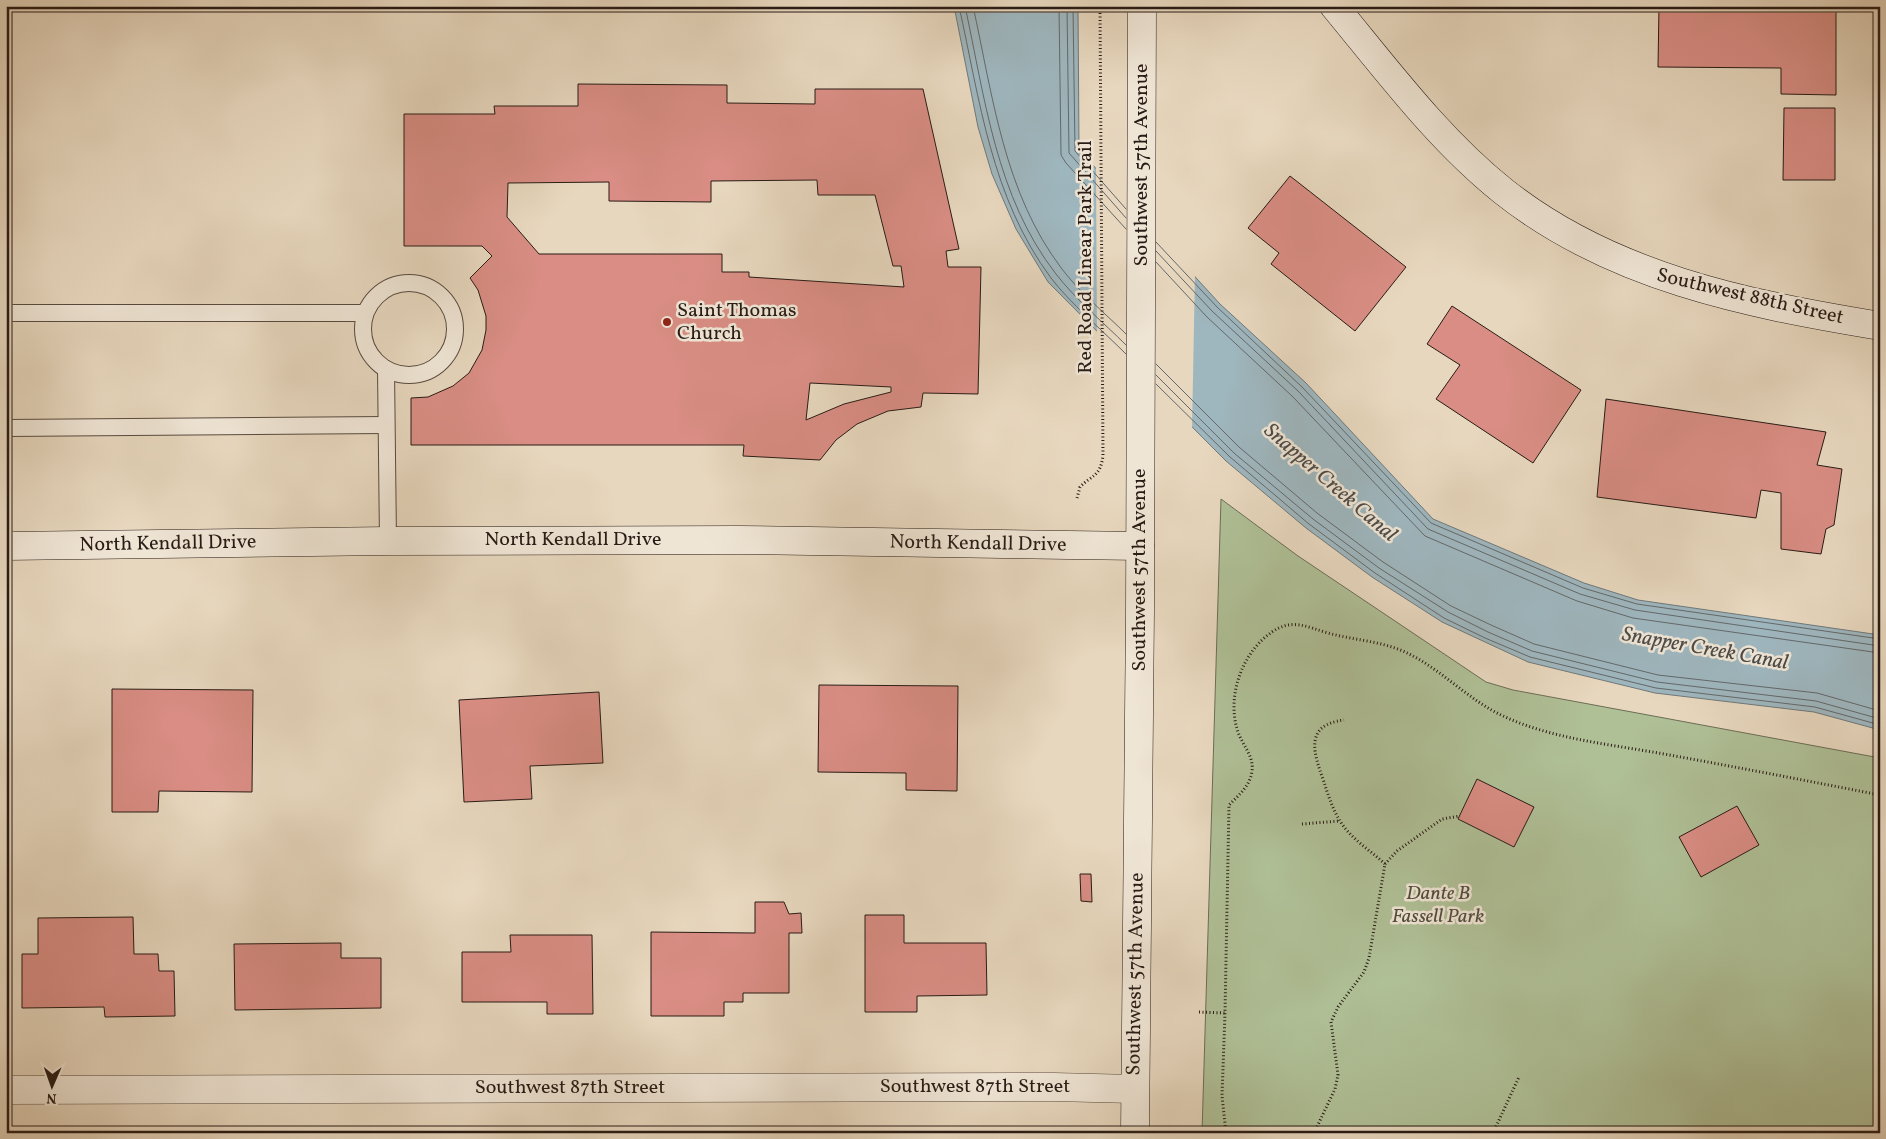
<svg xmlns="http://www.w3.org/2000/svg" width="1886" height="1139" viewBox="0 0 1886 1139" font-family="Vollkorn,serif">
  <rect width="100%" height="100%" fill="#e7d7be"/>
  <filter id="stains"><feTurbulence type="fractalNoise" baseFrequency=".004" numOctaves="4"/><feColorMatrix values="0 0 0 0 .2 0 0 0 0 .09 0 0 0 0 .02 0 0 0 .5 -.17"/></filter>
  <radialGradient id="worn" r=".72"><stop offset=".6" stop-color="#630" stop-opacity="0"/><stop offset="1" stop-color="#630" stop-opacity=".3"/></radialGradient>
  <polygon fill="#afbf96" stroke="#6c6d56" points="1221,499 1298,556 1486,682 1513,690 1880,758 1880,1133 1202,1133"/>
  <polygon fill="#9eb6be" stroke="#6f787a" points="954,6 1078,6 1079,150 1220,304 1306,383 1433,519 1584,583 1638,600 1880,635 1880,730 1814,712 1655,693 1528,662 1442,622 1372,577 1306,528 1226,461 1048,282 1016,229 992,174 978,127"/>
  <polygon fill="#e7d7be" points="1096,165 1195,272 1192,430 1097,335"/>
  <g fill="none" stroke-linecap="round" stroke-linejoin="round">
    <g stroke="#63686a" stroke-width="1">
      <path d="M 959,6 C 980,101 991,197 1051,278 C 1069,302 1103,331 1126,354"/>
      <path d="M 965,6 C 985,98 996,197 1056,274 C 1076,300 1103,322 1126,345"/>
      <path d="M 973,6 C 993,97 1004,193 1062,269 C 1080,293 1105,313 1126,334"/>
      <polyline points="1059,6 1061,155 1066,163 1126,229"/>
      <polyline points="1067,6 1069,153 1126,218"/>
      <polyline points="1073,6 1075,151 1126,209"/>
      <polyline points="1156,242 1217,307 1302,387 1431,523 1583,588 1637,604 1880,639"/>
      <polyline points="1156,251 1212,311 1298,391 1428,529 1580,594 1635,610 1880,646"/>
      <polyline points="1156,262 1207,317 1293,397 1425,536 1577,601 1633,618 1880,653"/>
      <polyline points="1156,364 1239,447 1317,513 1383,562 1451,606 1491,625 1534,644 1658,675 1817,693 1880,711"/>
      <polyline points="1156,375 1234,453 1313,519 1379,568 1448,612 1488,632 1532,651 1657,682 1816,701 1880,719"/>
      <polyline points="1156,384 1230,457 1309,524 1375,573 1444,618 1485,638 1530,657 1656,688 1815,707 1880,725"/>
    </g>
  </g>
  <g fill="#d98d84" stroke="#281b15" fill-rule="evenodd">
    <polygon points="1659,6 1836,6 1836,95 1781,94 1781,68 1658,67"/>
    <path d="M 578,84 L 727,85 L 727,103 L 815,104 L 815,89 L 923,89 L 959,249 L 946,251 L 948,267 L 981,267 L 978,394 L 923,393 L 921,407 L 888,411 L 857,424 L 836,440 L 820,460 L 743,456 L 744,445 L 411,445 L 411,398 L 428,397 L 453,386 L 469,373 L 482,350 L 486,330 L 486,316 L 478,290 L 470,278 L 492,256 L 482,246 L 404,246 L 404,114 L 495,114 L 494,106 L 578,106 ZM 817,180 L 818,195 L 875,195 L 893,266 L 901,266 L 904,287 L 749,277 L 749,272 L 722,272 L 722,254 L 539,254 L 507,217 L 508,183 L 609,182 L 609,201 L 711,202 L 711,181 ZM 810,383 L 891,387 L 891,392 L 844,404 L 806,420 Z"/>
    <polygon points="1784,108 1835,108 1835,180 1783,180"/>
    <polygon points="1290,176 1406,267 1355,331 1271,264 1279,253 1248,228"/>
    <polygon points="1452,306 1581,390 1533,463 1436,399 1460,365 1427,344"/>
    <polygon points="1606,399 1826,432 1817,465 1842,469 1834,525 1826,529 1821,554 1781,549 1781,493 1761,490 1756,518 1597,497"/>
    <polygon points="819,685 958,686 957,791 906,790 906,773 818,772"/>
    <polygon points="112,689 253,690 252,792 159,791 158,812 112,812"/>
    <polygon points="599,692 603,763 530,766 532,799 464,802 459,700"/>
    <polygon points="1477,779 1534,807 1514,847 1458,819"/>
    <polygon points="1737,806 1759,845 1701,877 1679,837"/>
    <polygon points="1080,874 1091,874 1092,902 1081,901"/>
    <polygon points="755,902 784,902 789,914 801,913 802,933 789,933 789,993 743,993 743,1002 724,1002 724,1016 651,1016 651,932 755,933"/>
    <polygon points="865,915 904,915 904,943 986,943 987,995 917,996 917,1012 865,1012"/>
    <polygon points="133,917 134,954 158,954 159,971 174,971 175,1016 105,1017 104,1007 22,1008 22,954 38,954 38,918"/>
    <polygon points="510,935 592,935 593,1014 547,1014 547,1002 462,1002 462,952 511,952"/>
    <polygon points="341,943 341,958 381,958 381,1008 235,1010 234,944"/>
  </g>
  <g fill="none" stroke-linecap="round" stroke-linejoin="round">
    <defs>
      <g id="lane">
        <circle cx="409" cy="329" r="46"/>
        <polyline points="6,313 365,313"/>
        <polyline points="386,369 388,541"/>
        <polyline points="6,428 386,425"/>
      </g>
      <polyline id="street" points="6,1090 1054,1087 1134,1089"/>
      <g id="secondary">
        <path d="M 1334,6 C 1387,70 1438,139 1503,191 C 1611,277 1747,304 1880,326"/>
        <polyline points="6,546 388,541 739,540 1140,546"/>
        <polyline points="1135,1133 1140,611 1142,6"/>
      </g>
    </defs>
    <use href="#lane" stroke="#584a3f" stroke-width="18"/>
    <use href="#street" stroke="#584a3f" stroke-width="29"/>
    <use href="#secondary" stroke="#281b15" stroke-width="29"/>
    <g stroke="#281b15" stroke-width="3" stroke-dasharray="1 2.5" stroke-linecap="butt">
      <path d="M 1077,498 L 1080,487 C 1093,474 1100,477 1103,456 L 1100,6"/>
      <polyline points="1302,824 1339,821"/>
      <polyline points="1385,864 1397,851 1442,819 1460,816"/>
      <polyline points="1199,1012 1225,1013"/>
      <path d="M 1226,1133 L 1222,1096 L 1225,1013 L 1229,805 C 1239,795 1250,786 1252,771 C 1254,756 1243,746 1238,732 C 1226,697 1242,652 1272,632 C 1292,618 1307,627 1328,633 C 1353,640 1381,641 1405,652 C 1440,668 1466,698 1501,715 C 1551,739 1609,744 1664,754 C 1736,767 1808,781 1880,795"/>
      <path d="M 1314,1133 L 1335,1089 L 1338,1075 L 1331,1022 L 1338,1007 L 1364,972 L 1369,958 L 1385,864 C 1370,850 1351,839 1340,821 C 1333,810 1328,795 1324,782 C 1314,754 1303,725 1344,720"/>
      <polyline points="1493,1133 1519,1077"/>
    </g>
    <use href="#lane" stroke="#efe5d5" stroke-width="16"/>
    <use href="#street" stroke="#efe5d5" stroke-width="28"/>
    <use href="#secondary" stroke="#efe5d5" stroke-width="28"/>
  </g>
  <circle fill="#8f2418" stroke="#efe5d5" stroke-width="2" cx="667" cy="322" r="5"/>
  <g text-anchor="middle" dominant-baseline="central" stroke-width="5" stroke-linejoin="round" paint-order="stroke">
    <g font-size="20" fill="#281b15" stroke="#efe5d5">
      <text transform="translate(1142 165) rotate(-90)">Southwest 57th Avenue</text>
      <text transform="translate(1086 257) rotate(-90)">Red Road Linear Park Trail</text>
      <text transform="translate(1750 297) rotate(13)">Southwest 88th Street</text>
      <text x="573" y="540">North Kendall Drive</text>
      <text transform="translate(168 544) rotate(-1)">North Kendall Drive</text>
      <text transform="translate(978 544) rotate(1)">North Kendall Drive</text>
      <text transform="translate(1140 570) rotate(-90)">Southwest 57th Avenue</text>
      <text transform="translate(1136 974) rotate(-89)">Southwest 57th Avenue</text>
      <text x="975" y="1087">Southwest 87th Street</text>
      <text x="570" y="1088">Southwest 87th Street</text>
    </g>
    <g font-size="20" fill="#281b15" stroke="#efe5d5" text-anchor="start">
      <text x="677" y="311">Saint Thomas<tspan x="677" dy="23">Church</tspan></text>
    </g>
    <g font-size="20" font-style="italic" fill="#504c3c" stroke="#efe5d5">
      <text x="1438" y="894">Dante B<tspan x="1438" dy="23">Fassell Park</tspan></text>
    </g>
    <g font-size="21" font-style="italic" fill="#4b4a48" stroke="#efe5d5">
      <text transform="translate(1330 483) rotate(41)">Snapper Creek Canal</text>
      <text transform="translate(1705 649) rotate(10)">Snapper Creek Canal</text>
    </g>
  </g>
  <rect width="1886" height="1139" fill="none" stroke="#e7d7be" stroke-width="25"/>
  <rect x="8" y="8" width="1871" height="1124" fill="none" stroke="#281b15" stroke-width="2.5"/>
  <rect x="12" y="12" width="1861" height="1114" fill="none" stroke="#281b15"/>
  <g transform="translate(52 1086) rotate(182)" stroke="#efe5d5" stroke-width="4" paint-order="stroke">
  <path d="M0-4L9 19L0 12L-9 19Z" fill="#281b15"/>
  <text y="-8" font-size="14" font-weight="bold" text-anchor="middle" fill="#281b15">N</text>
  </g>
  <rect width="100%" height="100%" filter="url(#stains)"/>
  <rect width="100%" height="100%" fill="url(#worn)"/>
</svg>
